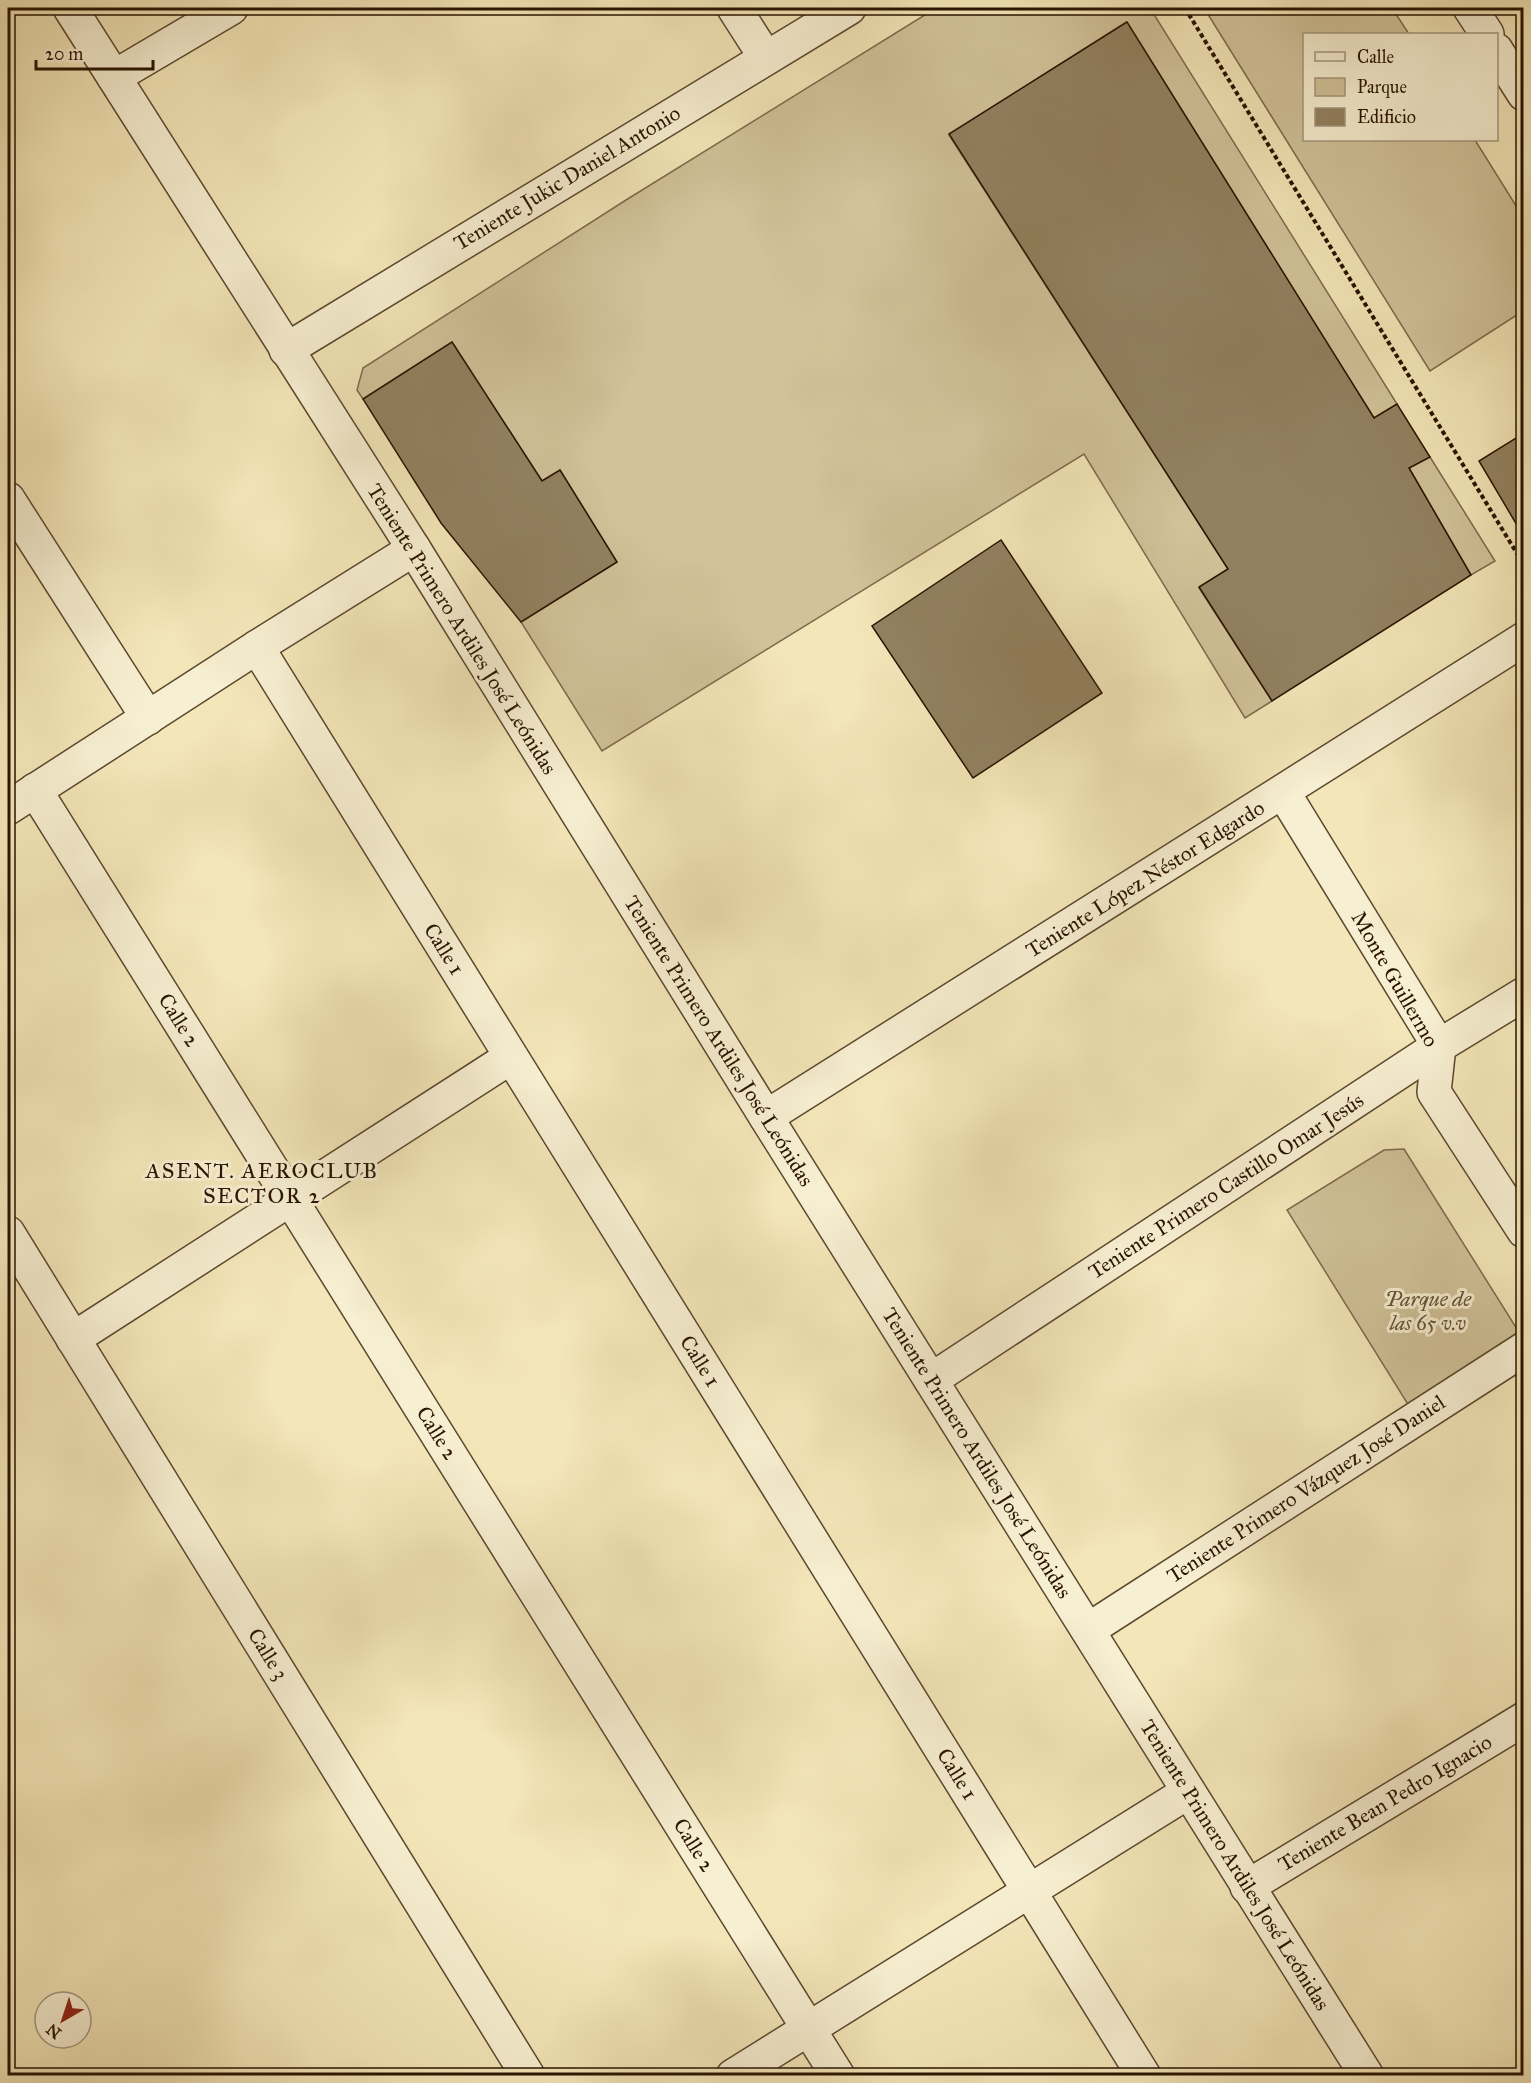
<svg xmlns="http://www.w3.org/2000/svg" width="1531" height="2083" viewBox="0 0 1531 2083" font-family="'IM FELL Great Primer',serif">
  <rect width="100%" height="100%" fill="#f3e6b8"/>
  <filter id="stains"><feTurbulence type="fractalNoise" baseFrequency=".00333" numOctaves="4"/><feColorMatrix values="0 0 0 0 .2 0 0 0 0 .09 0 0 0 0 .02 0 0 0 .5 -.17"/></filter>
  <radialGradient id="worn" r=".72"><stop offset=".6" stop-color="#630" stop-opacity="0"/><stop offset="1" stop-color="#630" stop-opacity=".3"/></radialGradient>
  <g fill="#d1c299" stroke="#7d6a4d" stroke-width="1.5">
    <polygon points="936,8 1150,8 1397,404 1374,418 1126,22 949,135 1228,569 1199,588 1272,701 1245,718 1084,454 602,751 521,622 617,562 560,470 542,481 452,342 363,399 357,390 363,368 626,200"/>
    <polygon points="1204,8 1392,8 1409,34 1304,34 1304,140 1475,140 1523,217 1523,311 1430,371"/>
    <polygon points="1430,457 1495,561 1471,575 1409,468"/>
    <polygon points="1404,1149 1522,1337 1409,1406 1287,1210 1384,1150"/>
  </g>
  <g fill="#928160" stroke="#291301" stroke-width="1.5">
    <polygon points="1127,22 1374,418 1397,404 1430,457 1409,468 1471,575 1272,701 1199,587 1228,569 949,134"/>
    <polygon points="452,342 542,481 560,470 617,562 521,622 441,523 363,399"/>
    <polygon points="1524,433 1524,537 1479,461"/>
    <polygon points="1001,540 1102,693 973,778 872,626"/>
  </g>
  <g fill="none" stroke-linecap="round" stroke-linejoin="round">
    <defs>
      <g id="minor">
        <polyline points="70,8 414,549 766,1117 1367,2076"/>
        <polyline points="734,8 766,58"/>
        <polyline points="1470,8 1487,34"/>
        <polyline points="1496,50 1524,94"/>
        <polyline points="114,77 231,8"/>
        <polyline points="286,350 849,8"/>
        <polyline points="8,499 148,718"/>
        <polyline points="257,647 1144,2076"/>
        <polyline points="35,790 838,2076"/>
        <polyline points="1283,792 1439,1046 1434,1092 1524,1231"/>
        <polyline points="8,808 257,647 414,549"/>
        <polyline points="766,1117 1524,639"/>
        <polyline points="8,1233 528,2076"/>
        <polyline points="73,1339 511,1057"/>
        <polyline points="931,1380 1439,1046 1524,994"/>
        <polyline points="1088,1630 1524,1349"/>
        <polyline points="1247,1887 1524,1719"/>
        <polyline points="733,2076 1188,1792"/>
      </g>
    </defs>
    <use href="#minor" stroke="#5c482f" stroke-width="36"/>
    <polyline stroke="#291301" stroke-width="4" stroke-dasharray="4.5 3" stroke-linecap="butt" points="1185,8 1524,565"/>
    <use href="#minor" stroke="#f7efd1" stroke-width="33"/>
  </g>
  <g text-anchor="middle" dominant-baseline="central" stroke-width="6" stroke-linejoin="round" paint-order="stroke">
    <g font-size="21" fill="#291301" stroke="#f7efd1">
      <text transform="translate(567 178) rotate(-31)">Teniente Jukic Daniel Antonio</text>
      <text transform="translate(462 629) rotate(58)">Teniente Primero Ardiles José Leónidas</text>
      <text transform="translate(1145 879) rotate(-32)">Teniente López Néstor Edgardo</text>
      <text transform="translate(444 949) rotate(58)">Calle 1</text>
      <text transform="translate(1395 979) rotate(60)">Monte Guillermo</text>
      <text transform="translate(179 1020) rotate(58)">Calle 2</text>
      <text transform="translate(719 1041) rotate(58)">Teniente Primero Ardiles José Leónidas</text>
      <text transform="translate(1226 1186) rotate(-33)">Teniente Primero Castillo Omar Jesús</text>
      <text transform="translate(700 1361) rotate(58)">Calle 1</text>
      <text transform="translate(437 1433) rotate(58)">Calle 2</text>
      <text transform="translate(977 1453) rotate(58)">Teniente Primero Ardiles José Leónidas</text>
      <text transform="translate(1306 1489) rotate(-33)">Teniente Primero Vázquez José Daniel</text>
      <text transform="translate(268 1654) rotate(58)">Calle 3</text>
      <text transform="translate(957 1774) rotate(58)">Calle 1</text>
      <text transform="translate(1385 1803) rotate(-31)">Teniente Bean Pedro Ignacio</text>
      <text transform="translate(694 1845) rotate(58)">Calle 2</text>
      <text transform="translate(1235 1865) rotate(58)">Teniente Primero Ardiles José Leónidas</text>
    </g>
    <g font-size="21" font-style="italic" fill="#645036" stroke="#f7efd1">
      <text x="1428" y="1299">Parque de<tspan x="1428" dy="24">las 65 v.v</tspan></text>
    </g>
    <g font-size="22" letter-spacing="1.5" fill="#291301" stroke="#f7efd1">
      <text x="262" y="1170">ASENT. AEROCLUB<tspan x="262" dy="25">SECTOR 2</tspan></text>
    </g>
  </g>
  <rect width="1531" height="2083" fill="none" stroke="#f3e6b8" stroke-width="30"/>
  <rect x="9" y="9" width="1513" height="2065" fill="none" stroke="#291301" stroke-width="3"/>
  <rect x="15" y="15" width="1501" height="2053" fill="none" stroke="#291301" stroke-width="1.5"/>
  <rect x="1303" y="33" width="195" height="108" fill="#f7efd1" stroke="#a5977e" stroke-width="1.5"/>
  <rect x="1315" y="52" width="30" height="9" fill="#f7efd1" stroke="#a5977e" stroke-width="1.5"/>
  <text x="1357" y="63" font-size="18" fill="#291301">Calle</text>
  <rect x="1315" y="78" width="30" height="18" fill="#d1c299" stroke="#a5977e" stroke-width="1.5"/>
  <text x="1357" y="93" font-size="18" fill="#291301">Parque</text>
  <rect x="1315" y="108" width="30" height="18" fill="#928160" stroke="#a5977e" stroke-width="1.5"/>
  <text x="1357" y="123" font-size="18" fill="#291301">Edificio</text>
  <g transform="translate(63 2020) rotate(219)"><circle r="28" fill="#f7efd1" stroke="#a5977e" stroke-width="1.5"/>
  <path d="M0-4.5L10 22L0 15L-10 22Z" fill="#8f2418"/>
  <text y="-9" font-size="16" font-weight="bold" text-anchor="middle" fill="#291301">N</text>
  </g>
  <path d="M36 60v9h117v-9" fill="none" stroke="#291301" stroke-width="3"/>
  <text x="45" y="60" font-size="18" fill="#291301" stroke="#f7efd1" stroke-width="4.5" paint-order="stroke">20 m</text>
  <rect width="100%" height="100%" filter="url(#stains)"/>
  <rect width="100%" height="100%" fill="url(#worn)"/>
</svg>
